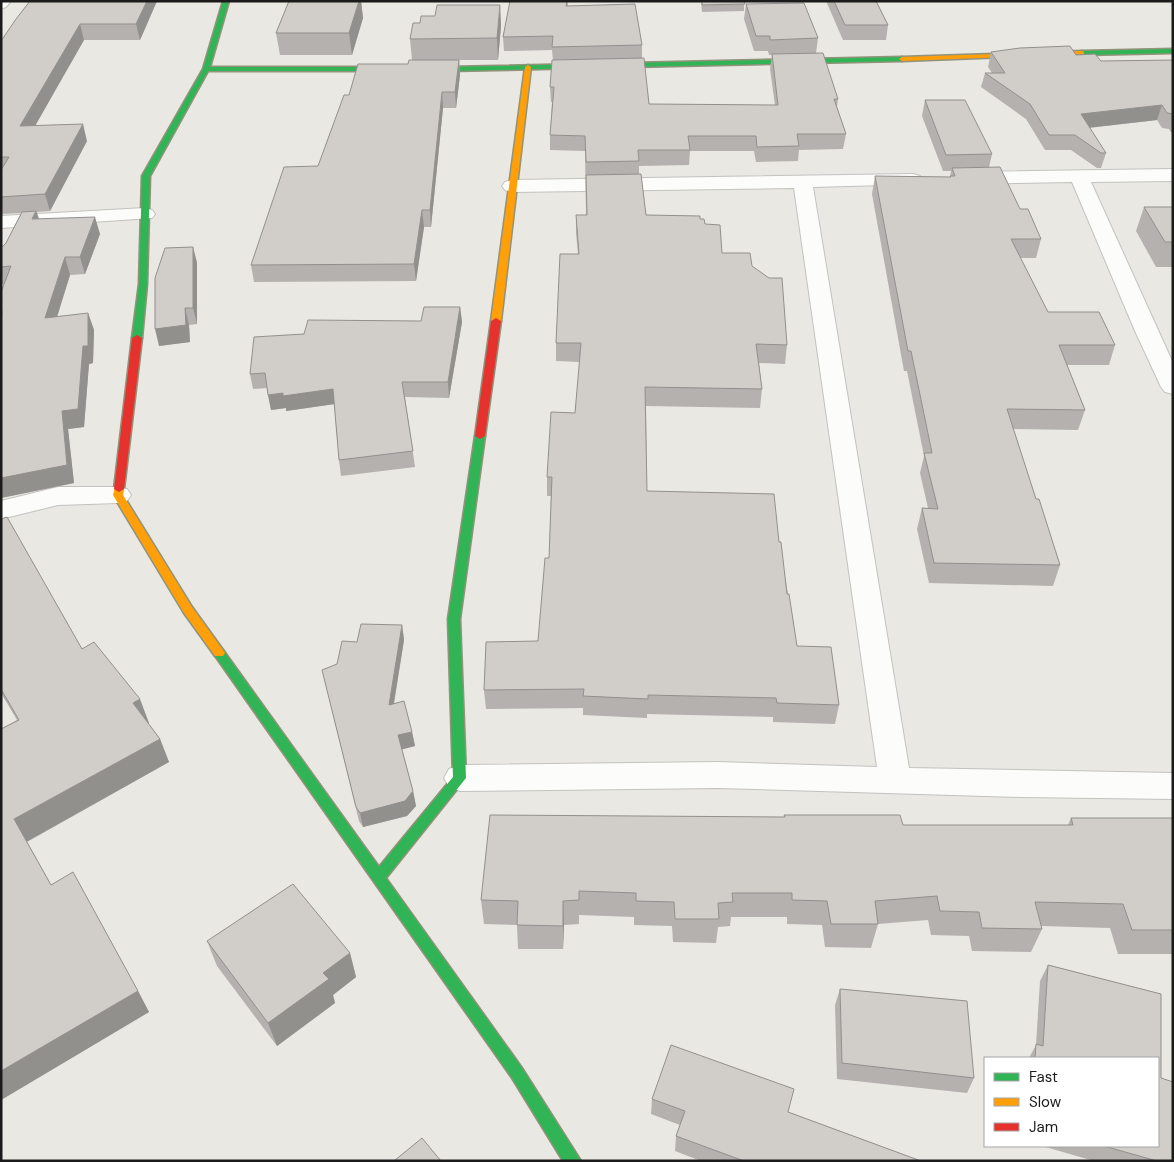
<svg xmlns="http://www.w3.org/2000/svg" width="1174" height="1162" viewBox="0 0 1174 1162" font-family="'DM Sans',sans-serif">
  <rect width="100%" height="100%" fill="#eae8e3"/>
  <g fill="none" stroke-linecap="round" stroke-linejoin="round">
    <defs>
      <g id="street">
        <polygon points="1,1 11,1 6,7 1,9"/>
        <polygon points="1173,169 1173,181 1091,182 1173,363 1173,394 1165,392 1161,387 1135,331 1072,182 968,184 961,182 958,178 961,174 968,172"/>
        <polygon points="913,174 920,176 923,180 920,184 813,187 909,768 1173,773 1173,799 1022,797 718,788 460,791 449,787 444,778 449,769 460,765 718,762 877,767 794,188 512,192 505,190 502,186 505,182 512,180"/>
        <polygon points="145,208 152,210 155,214 152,218 1,228 1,216"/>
        <polygon points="58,487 118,487 127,489 131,495 127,501 118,503 58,505 1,519 1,501"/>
      </g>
      <g id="fast">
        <polygon points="223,1 229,1 210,67 448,67 902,57 905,59 902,61 448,71 208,71 150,176 147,284 142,338 140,340 134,340 132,338 139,284 142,176 203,69"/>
        <polygon points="1173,49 1173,53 1082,55 1079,53 1082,51"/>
        <polygon points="480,433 485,436 460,619 466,778 386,878 522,1068 581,1161 563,1161 512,1078 213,653 215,650 223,650 379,867 453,777 448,619 475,436"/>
      </g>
      <g id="slow">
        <polygon points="1082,51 1084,52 1084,54 902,61 899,59 902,57"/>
        <polygon points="528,65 531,67 501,321 496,324 491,321 525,67"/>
        <polygon points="119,486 124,489 123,495 192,607 223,650 225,653 223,656 215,656 184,613 113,495 115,487"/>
      </g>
      <g id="jam">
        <polygon points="496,318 501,321 485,436 480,439 475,436 491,321"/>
        <polygon points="137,335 142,338 124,489 119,492 114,489 132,338"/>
      </g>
    </defs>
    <use href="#street" stroke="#c2c2bf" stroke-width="2"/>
    <use href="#fast" stroke="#91937b" stroke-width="3"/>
    <use href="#slow" stroke="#91937b" stroke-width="3"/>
    <use href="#jam" stroke="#91937b" stroke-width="3"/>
    <use href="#street" fill="#fcfcfb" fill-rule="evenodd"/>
    <use href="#fast" fill="#30b455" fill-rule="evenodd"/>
    <use href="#slow" fill="#ff9f0a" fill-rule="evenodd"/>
    <use href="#jam" fill="#e5322d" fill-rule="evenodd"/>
  </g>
  <g fill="#b4b1ae">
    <polygon points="30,1 157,1 140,40 84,40 35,125 87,141 50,211 37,212 39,219 100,234 85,274 70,275 57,317 88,313 94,330 93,363 89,364 84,427 68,429 74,483 1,498 1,292 4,284 1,284 1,248 6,243 22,213 1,214 1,41"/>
    <polygon points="289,1 361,1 363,18 352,55 280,55 276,33"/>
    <polygon points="510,1 568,1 568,6 642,45 642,58 649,104 775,105 770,69 772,55 769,55 768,51 754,51 744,19 746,4 818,38 816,53 838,99 837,107 846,134 843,149 799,150 798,161 756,162 754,151 690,151 689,165 639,166 639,174 646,215 700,219 705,224 722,253 752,266 787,345 785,364 759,363 762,389 760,408 646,406 647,491 779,542 797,646 839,705 835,724 773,722 773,717 647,714 647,718 583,715 583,708 486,709 484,690 538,641 549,558 551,496 547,496 547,477 575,413 580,362 556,361 556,343 578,254 576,233 576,215 586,215 585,151 550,150 550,135 552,102 551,102 550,87 553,60 552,50 504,51 503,37"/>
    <polygon points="701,1 744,1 744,11 702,12"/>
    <polygon points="826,1 876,1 888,25 886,40 843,40"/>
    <polygon points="500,5 501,26 498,60 459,60 460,75 456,108 443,108 431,227 424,227 416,281 254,282 251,265 318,166 349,95 408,64 412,60 410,39 420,23 435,16"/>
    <polygon points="991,52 1076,55 1101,61 1173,60 1173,135 1169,129 1162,128 1157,120 1089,128 1106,153 1101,168 1097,168 1071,150 1045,150 1026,119 981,87 985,73 992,73 988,67"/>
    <polygon points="925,100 992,154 989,167 1020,209 1041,239 1036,258 1020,258 1048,312 1115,345 1109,365 1067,365 1085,410 1078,430 1013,429 1036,499 1060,565 1053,586 929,583 917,529 922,508 928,508 920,473 924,456 907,371 904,371 872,194 875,176 950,177 951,171 943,171 922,116"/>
    <polygon points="1144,207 1173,207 1173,267 1156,267 1136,231"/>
    <polygon points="193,247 197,263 197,324 189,325 190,342 159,346"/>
    <polygon points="460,307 462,322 449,398 405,397 415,467 341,476 339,460 334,404 286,411 286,408 271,410 267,388 253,389 250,374 421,321"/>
    <polygon points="1,519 82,649 149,723 148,723 160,739 169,762 27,842 51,885 138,991 149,1012 1,1100 1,729 17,720 1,693"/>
    <polygon points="402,625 404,640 394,704 412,732 415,746 402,749 413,791 416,806 407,816 363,827 359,821 322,670 337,664 357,642"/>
    <polygon points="784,815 903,825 1068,825 1071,818 1173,818 1173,953 1172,954 1118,954 1110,928 1042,926 1042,929 1031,952 972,951 969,936 931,935 928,920 878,924 871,948 825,947 822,925 787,924 787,917 731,917 730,926 718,927 716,943 673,942 672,926 634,925 634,917 579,915 579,924 564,925 563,949 518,949 517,925 484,924 481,900 784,817"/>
    <polygon points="207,941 350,953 356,977 333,995 335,1003 277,1046 217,966"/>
    <polygon points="1048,965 1161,994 1161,1078 1173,1082 1173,1161 1094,1161 1042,1146 1158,1146 1158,1058 1029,1058 1036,1045 1040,981"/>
    <polygon points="840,989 974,1078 967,1093 837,1079 835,1005"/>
    <polygon points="652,1099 788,1112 921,1161 701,1161 675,1151 676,1136 680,1125 651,1114"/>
  </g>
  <g fill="#92908d">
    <polygon points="147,1 157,1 140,40 136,24"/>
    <polygon points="359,1 361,1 363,18 352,55 349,33"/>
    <polygon points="500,5 501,26 498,60 497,38"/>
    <polygon points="80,24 84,40 26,142 20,126"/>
    <polygon points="459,60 460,75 456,108 455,92"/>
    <polygon points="442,92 443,108 431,227 430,210"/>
    <polygon points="1162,105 1157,120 1077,129 1081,114"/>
    <polygon points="83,124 87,141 50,211 45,194"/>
    <polygon points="422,210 424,227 416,281 414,264"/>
    <polygon points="36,211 42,228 32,219"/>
    <polygon points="95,217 100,234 85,274 80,257"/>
    <polygon points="193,247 197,263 197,324 193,308"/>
    <polygon points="65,257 70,275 51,336 45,318"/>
    <polygon points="460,307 462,322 449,398 448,382"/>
    <polygon points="185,308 189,325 190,342 159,346 155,329"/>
    <polygon points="88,313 94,330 93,363 89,364 84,427 68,429 74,483 1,498 1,478 62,411 83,346"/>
    <polygon points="333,389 335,404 286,411 286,408 271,410 268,395"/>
    <polygon points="402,625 404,640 391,720 389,705"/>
    <polygon points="140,699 149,723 142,727 133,703"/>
    <polygon points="412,732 415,746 400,750 398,735"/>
    <polygon points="160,739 169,762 26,842 14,819"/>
    <polygon points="413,791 416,806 407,816 363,827 360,813"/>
    <polygon points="563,901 564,925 563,949"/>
    <polygon points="350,953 356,977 333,995 335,1003 277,1046 268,1023 323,973"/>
    <polygon points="138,991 149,1012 1,1100 1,1071"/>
  </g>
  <g fill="#d1ceca" stroke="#92908d">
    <polygon points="30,1 147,1 136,24 80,24 20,126 83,124 45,194 1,197 1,170 9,157 1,157 1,41 16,19"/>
    <polygon points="289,1 359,1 349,33 276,33"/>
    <polygon points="510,1 567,1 566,6 635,4 642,45 552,47 553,36 503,37"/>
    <polygon points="702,1 744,1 745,4 702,5"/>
    <polygon points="834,1 876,1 888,25 845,25"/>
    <polygon points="804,3 818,38 770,40 770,36 756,36 746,4"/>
    <polygon points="437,5 500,5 497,38 410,39 413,23 420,23 421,16 435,16"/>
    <polygon points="1070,46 1076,55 1095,54 1101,61 1173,60 1173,114 1167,113 1162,105 1081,114 1106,153 1101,153 1075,135 1049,135 1030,104 985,73 1005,73 991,52 1020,48"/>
    <polygon points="823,53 838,99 834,99 846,134 797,134 799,146 757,147 756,136 688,136 690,150 638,150 639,161 586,162 585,136 550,135 554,87 550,87 552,60 644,58 649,104 775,105 778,105 772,54"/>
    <polygon points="409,60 459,60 455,92 442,92 430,210 422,210 414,264 251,265 284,167 318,166 344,95 349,95 358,64 408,64"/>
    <polygon points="925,100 965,100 992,154 946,155"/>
    <polygon points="1000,167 1020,209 1028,209 1041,239 1011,239 1048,312 1099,312 1115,345 1059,345 1085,410 1007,409 1036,499 1039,499 1060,565 934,563 922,508 938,509 924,453 932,453 911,351 908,351 875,176 951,177 950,176 955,176 952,168"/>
    <polygon points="641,174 646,215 700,216 700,219 704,219 705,224 720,225 722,253 750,253 752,266 769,278 782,278 787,345 756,344 762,389 645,387 647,491 774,494 779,542 781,542 787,594 789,594 797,646 831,647 839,705 777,703 776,698 648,695 648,699 583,696 584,689 484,690 486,642 538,641 545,558 549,558 552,477 547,477 551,412 575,413 581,343 556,343 560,254 579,254 576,215 587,215 586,175"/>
    <polygon points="1144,207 1173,207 1173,242 1165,242"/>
    <polygon points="36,211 32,219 95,217 80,257 65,257 45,318 88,313 88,346 83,346 78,409 62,411 67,465 1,478 1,320 2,311 1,311 1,292 11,266 1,267 1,248 6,243 22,212"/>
    <polygon points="193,247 193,308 185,308 186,325 155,329 155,278 165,248"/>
    <polygon points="424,307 460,307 448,382 402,382 413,451 339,460 333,389 283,396 283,393 268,395 265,373 250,374 254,337 304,334 308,320 421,321"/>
    <polygon points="7,517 82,649 94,642 140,699 133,703 160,739 14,819 51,885 73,872 138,991 1,1071 1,729 19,720 1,689 1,519"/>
    <polygon points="361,624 402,625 389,705 404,701 412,732 398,735 413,791 405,801 360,813 356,807 322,670 337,664 342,641 357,642"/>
    <polygon points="490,815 785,817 784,815 900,815 903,825 1073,825 1071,818 1173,818 1173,930 1132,930 1123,904 1035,902 1042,929 982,928 979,912 940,911 937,896 875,901 878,924 831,924 827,901 792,900 792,893 732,893 733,902 718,903 719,919 675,919 674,902 636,901 636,893 579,891 579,900 563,901 563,926 517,925 518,901 481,900"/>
    <polygon points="293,884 350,953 323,973 329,979 268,1023 207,941"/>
    <polygon points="1048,965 1161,994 1161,1078 1173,1082 1173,1161 1157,1161 1104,1146 1158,1146 1158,1058 1035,1058 1036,1044 1043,1046"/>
    <polygon points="840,989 967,1001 974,1078 842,1063"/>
    <polygon points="671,1045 794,1089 788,1112 921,1161 744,1161 676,1136 685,1111 652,1099"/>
    <polygon points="422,1138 441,1161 394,1161"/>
  </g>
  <rect width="1174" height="1162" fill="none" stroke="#1b1b1b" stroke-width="5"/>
  <rect x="984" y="1057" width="175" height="90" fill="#ffffff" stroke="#a4a4a4"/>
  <rect x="994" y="1073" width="25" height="8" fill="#30b455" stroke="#a4a4a4"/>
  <text x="1029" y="1082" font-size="15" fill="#1b1b1b">Fast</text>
  <rect x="994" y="1098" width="25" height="8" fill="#ff9f0a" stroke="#a4a4a4"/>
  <text x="1029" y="1107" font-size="15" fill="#1b1b1b">Slow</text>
  <rect x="994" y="1123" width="25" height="8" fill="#e5322d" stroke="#a4a4a4"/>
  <text x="1029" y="1132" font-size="15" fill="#1b1b1b">Jam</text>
</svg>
